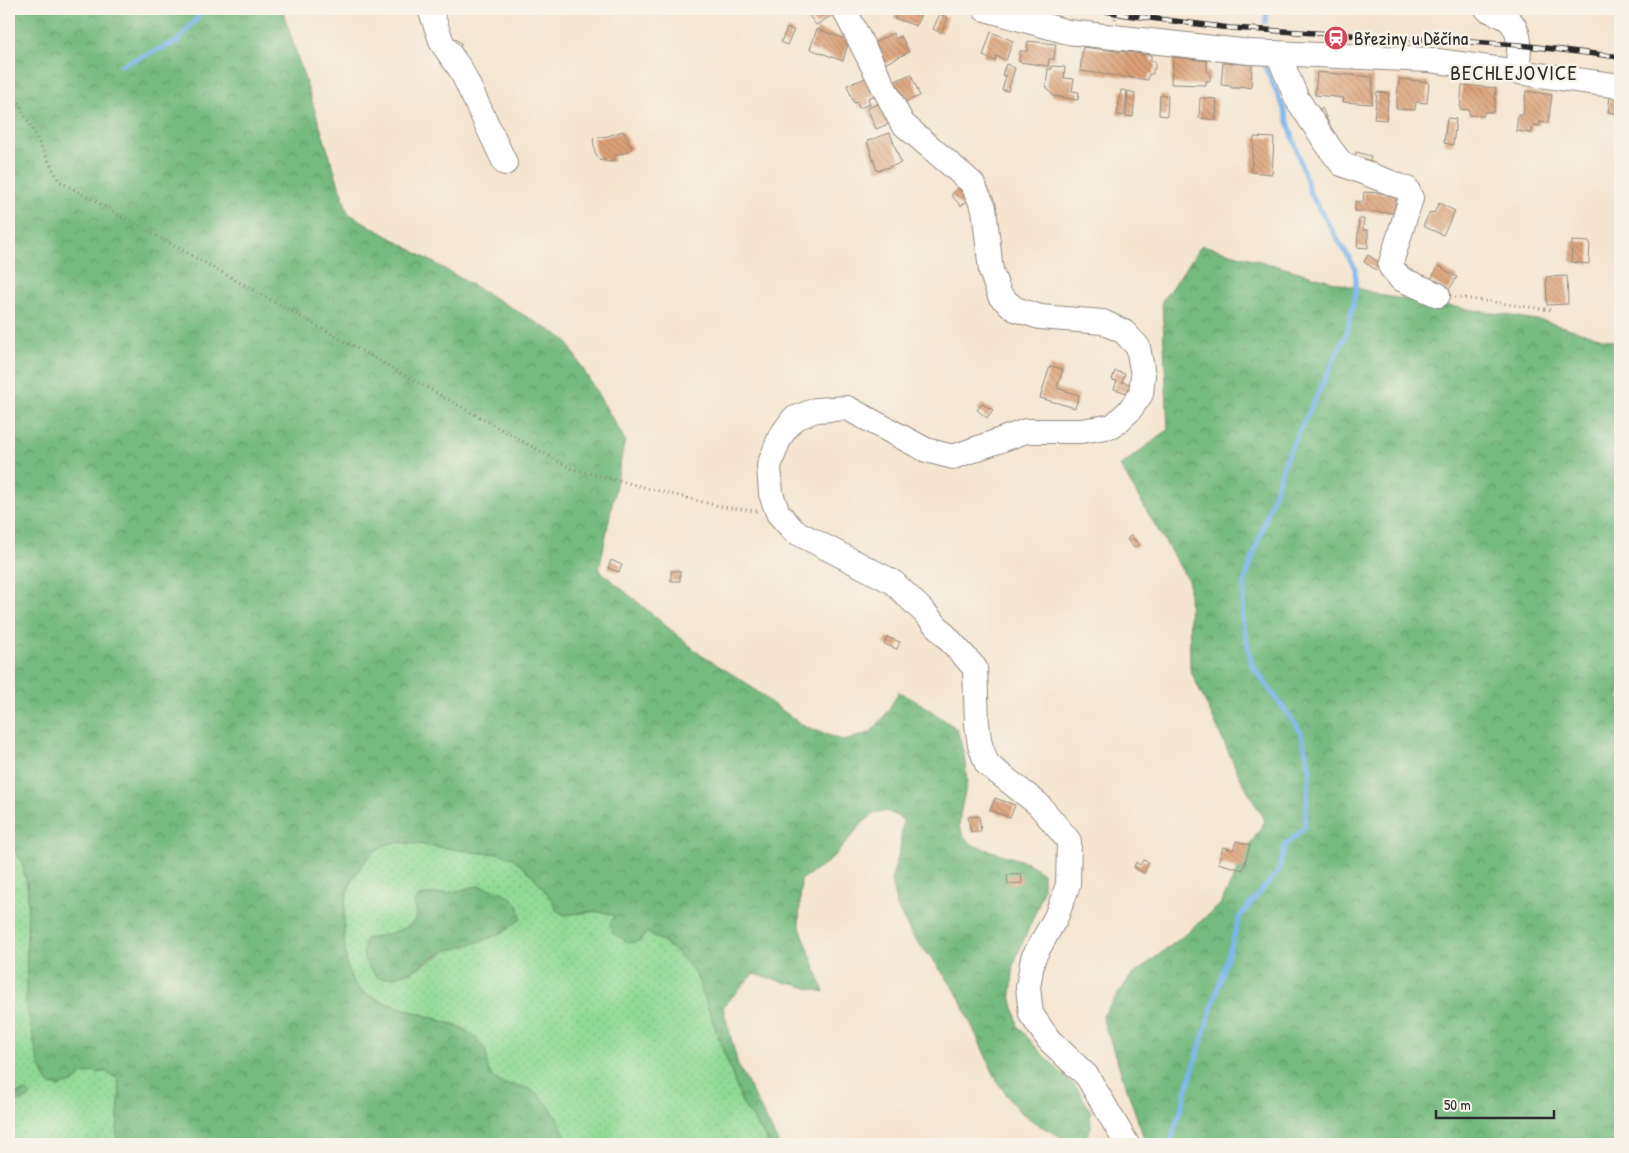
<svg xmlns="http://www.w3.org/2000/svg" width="1629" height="1153" viewBox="0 0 1629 1153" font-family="'Patrick Hand',sans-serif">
  <defs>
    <pattern id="grass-dots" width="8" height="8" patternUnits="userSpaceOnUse" patternTransform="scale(1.25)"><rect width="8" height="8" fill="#90da96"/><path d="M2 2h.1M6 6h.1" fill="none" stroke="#7cbb81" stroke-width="1.8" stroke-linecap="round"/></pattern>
    <pattern id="forest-crowns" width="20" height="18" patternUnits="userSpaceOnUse" patternTransform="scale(1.25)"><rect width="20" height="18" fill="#74ba7f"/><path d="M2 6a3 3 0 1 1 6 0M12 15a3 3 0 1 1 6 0" fill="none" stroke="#5f9768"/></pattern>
    <pattern id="building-back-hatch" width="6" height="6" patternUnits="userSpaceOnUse" patternTransform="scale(1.25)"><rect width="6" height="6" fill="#dca177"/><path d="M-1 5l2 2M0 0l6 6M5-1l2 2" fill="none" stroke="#b38362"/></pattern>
  </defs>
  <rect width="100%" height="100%" fill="#f7f3e8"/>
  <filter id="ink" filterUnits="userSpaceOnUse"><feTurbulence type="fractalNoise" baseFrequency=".02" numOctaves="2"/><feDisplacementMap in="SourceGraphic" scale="10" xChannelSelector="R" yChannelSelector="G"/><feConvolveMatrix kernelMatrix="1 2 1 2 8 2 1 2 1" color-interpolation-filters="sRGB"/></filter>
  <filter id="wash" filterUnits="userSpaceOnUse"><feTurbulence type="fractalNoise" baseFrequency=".0096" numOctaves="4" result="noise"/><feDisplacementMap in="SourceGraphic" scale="20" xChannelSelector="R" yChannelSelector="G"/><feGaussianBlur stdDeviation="1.12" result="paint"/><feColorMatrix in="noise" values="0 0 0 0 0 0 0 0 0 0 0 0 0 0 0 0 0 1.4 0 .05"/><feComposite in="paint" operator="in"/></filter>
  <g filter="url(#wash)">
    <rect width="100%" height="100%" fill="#f5e5d0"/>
    <g fill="url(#grass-dots)" stroke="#5e8260" fill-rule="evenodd">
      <polygon points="9,842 22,861 28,890 26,1003 72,1083 82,1075 95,1071 98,1073 104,1071 118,1079 120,1090 116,1144 9,1144 9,1103 28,1099 27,1091 9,1095"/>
      <path d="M 392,842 L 448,847 L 480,853 L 499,853 L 513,858 L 534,877 L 554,903 L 557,910 L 564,915 L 598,911 L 608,913 C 641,928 674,943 696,974 L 743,1105 L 761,1130 L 769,1144 L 569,1144 L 563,1130 L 520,1087 C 509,1086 492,1082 488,1071 C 485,1065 488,1057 486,1052 C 484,1046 475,1038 471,1034 C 461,1025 445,1022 433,1018 C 416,1012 370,1000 359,989 C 340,971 344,928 345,905 C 345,887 366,855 382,846 C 385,844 389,843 392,842 ZM 478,886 L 485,887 L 509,929 L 488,939 L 446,951 L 410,973 L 366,939 C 379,936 415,930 417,915 C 417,911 415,907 415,903 L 419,896 L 453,892 Z"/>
    </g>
    <g fill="url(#forest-crowns)" stroke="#507255">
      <path d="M 9,9 L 282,9 L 348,213 L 565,339 L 625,440 L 599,570 L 701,655 L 745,682 L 774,705 L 804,726 L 844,741 L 871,732 L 884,717 L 899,692 L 921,704 L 957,729 L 964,754 L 967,782 L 960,815 L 959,827 L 965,838 L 975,846 L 1027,862 L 1043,873 L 1043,889 L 1038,906 L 1014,963 L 1011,995 L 1018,1026 L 1039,1051 L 1077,1088 L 1090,1110 L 1091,1127 L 1082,1144 L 1061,1137 L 1037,1124 L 1018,1110 L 998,1083 L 957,993 L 934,961 L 913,937 L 897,907 L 891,881 L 900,849 L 903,820 C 896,816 888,809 878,812 C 863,818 847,843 836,854 C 826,865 813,872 801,880 L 799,924 L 824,992 L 753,974 L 723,1007 L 738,1065 L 779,1144 L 769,1144 L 761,1130 L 743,1105 L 696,974 C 682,955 667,943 647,932 L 640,941 L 629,943 L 613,933 L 610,924 L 614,916 C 598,908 582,913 564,915 L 556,910 L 554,903 L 534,877 L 513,858 L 499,853 L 480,853 L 405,842 C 380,841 367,856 354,876 C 343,893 343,914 344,934 C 345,952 345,974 358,989 C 368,1000 422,1014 439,1020 C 450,1024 462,1027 471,1034 C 476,1038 483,1045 485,1051 C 489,1060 485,1068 492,1076 C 504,1088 513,1083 527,1088 C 548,1096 561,1124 569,1144 L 116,1144 L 120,1090 L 118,1079 L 104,1071 L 98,1073 L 95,1071 L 82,1075 L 72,1083 L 58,1087 L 50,1085 L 45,1078 L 38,1061 L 26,1003 L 28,890 L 22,861 L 9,842 Z"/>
      <polygon points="1202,245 1385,296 1543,321 1620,343 1620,1144 1146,1144 1102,1017 1130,977 1177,941 1220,905 1250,845 1265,821 1240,777 1190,669 1189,582 1120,466 1168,430 1162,301"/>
      <path d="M 478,886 C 492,889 512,892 519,907 C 520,910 520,916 521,919 C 504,933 486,940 465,946 C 459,948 452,949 446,951 C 419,962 411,979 379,978 C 365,964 360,959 366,939 C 379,936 415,930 417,915 C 417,911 415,906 414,903 L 419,896 L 453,892 Z"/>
      <polygon points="27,1091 31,1095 28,1099 9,1103 9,1095"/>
    </g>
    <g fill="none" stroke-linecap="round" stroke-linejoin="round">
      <g stroke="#79b5eb" stroke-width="5">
        <polyline points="1265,22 1268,9"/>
        <polyline points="121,65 177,42 198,17 200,9"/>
        <polyline points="1170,1144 1240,916 1279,870 1285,845 1304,828 1310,769 1301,732 1252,665 1242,619 1245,580 1286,459 1347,333 1356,290 1355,268 1311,195 1284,109 1265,67"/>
      </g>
    </g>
    <g id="blocks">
      <g fill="url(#building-back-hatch)">
        <polygon points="810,9 834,9 836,13 816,25 808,14 812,12"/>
        <polygon points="898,9 923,9 916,26 894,18"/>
        <polygon points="940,14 948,18 941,33 933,29"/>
        <polygon points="787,28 794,30 787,45 781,42"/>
        <polygon points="817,29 849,40 843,61 810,49"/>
        <polygon points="991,32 1013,41 1006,60 996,56 995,61 983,56"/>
        <polygon points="893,33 896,39 901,36 909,52 884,64 873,43"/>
        <polygon points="455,38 462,44 455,54 447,48"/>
        <polygon points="1028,41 1056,44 1054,59 1049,59 1048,66 1019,62 1020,51 1027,51"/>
        <polygon points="1083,47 1151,55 1151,61 1155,61 1155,69 1153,69 1153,74 1149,74 1148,80 1080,71"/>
        <polygon points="1173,57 1207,61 1207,72 1210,72 1210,81 1206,81 1206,85 1171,84"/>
        <polygon points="1223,63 1252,64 1251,88 1240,86 1240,88 1231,88 1231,86 1221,85"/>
        <polygon points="1006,64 1015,68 1008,91 1002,90 1006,76 1002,75"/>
        <polygon points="1052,66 1065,67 1064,78 1074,79 1072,91 1079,92 1078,100 1053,96 1046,86 1048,69 1052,69"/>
        <polygon points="1317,72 1373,77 1372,104 1343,102 1344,98 1315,95"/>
        <polygon points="911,74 920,96 902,103 893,82"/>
        <polygon points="869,77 876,95 868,98 870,104 859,108 857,102 854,103 847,85"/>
        <polygon points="1399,79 1429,82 1427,103 1416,102 1415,110 1396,109"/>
        <polygon points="1462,85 1496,88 1494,112 1484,112 1484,116 1469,115 1469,110 1460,109"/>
        <polygon points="1121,90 1127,91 1124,116 1117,115"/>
        <polygon points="1128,91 1135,93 1133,117 1126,116"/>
        <polygon points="1526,91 1552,95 1548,123 1540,122 1539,126 1533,125 1532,133 1516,131 1518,115 1523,115"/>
        <polygon points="1377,92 1389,93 1386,120 1374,119"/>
        <polygon points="1160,95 1168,96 1167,116 1159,115"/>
        <polygon points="1610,97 1620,98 1620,114 1608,112"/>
        <polygon points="1200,98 1217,99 1216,120 1199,118"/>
        <polygon points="882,103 891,123 876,129 867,108"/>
        <polygon points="1322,108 1332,131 1314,111"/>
        <polygon points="1447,118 1456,119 1453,145 1444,143"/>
        <polygon points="623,131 632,148 627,152 614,156 614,161 607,162 605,159 600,161 595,152 593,138 608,136"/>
        <polygon points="890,133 901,163 877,171 867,141"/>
        <polygon points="1254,137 1274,138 1272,174 1251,172"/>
        <polygon points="1356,152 1371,156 1368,166 1353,162"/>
        <polygon points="959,188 968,200 961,206 951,195"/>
        <polygon points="1364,192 1396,194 1394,213 1355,211 1355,201 1363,202"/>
        <polygon points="1439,203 1455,211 1443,235 1423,226 1430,212 1434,213"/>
        <polygon points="1359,219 1364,219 1363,230 1368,230 1368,248 1357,247"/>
        <polygon points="1572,241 1590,242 1589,264 1571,262"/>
        <polygon points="1368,255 1381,264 1376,270 1364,262"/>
        <polygon points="1439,266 1457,277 1448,291 1430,280"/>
        <polygon points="1567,276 1568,304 1547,305 1546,277"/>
        <polygon points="1050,366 1063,369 1057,388 1079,395 1075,408 1040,398"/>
        <polygon points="1115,371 1125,374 1122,382 1134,385 1131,394 1114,389 1117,381 1112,380"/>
        <polygon points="982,404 993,410 987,418 977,410"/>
        <polygon points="1131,535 1139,545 1134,548 1127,539"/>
        <polygon points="611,560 622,565 619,572 608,568"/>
        <rect x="671" y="571" width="9" height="10"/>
        <polygon points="887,637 900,642 897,649 884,644"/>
        <polygon points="995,798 1015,805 1010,818 990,810"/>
        <polygon points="979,816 981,831 971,832 968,817"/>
        <polygon points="1236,841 1250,845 1243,870 1218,863 1223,847 1233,850"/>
        <polygon points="1143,860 1149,862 1144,873 1134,867 1136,862 1140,865"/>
        <polygon points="1021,874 1022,883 1008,884 1007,875"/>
      </g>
    </g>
  </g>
  <g filter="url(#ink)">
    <use href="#blocks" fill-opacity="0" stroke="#90887e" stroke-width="1"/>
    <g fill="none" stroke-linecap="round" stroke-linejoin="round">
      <defs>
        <g id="minor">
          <polyline points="430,9 442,43 461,70 505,163"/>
          <polyline points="844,9 902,123 972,183 984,208 991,271 1000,296 1015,309 1040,317 1103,322 1124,332 1138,347 1143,375 1141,394 1129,411 1113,426 1081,431 1026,431 953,457 926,450 847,408 816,410 793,419 780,437 769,466 771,494 778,513 794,531 893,582 923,611 975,668 977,724 980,745 987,764 1038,804 1069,841 1068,885 1056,917 1033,958 1028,987 1031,1014 1049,1040 1087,1076 1127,1144"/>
          <polyline points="985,9 1068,32 1250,52 1430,60 1620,86"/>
          <path d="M 1487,9 C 1493,12 1503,15 1509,20 C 1523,33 1519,53 1517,70"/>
          <polyline points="1278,54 1297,99 1331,150 1342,164 1407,189 1411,198 1390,266 1401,279 1438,295"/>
        </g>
      </defs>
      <use href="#minor" stroke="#90887e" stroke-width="26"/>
      <g stroke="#90887e" stroke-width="3" stroke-dasharray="1 4" stroke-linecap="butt">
        <polyline points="1115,19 1118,9"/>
        <polyline points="9,85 59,181 572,469 723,507 757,511"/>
        <polyline points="1455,297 1551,310"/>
      </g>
      <use href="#minor" stroke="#fff" stroke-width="24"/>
      <defs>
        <polyline id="rail" points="1096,9 1126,15 1230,28 1520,45 1620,57"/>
      </defs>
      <use href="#rail" stroke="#2b2b2b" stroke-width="5.5"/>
      <use href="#rail" stroke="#f7f3e8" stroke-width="4" stroke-dasharray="11" stroke-linecap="butt"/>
    </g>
  </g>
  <defs>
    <symbol id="station-disc" viewBox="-11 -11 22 22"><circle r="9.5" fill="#d1495b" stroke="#f7f3e8"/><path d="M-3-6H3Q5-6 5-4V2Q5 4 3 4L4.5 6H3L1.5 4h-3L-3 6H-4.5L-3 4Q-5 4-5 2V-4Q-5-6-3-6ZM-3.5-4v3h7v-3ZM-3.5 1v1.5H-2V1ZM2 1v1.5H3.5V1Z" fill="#fff"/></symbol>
  </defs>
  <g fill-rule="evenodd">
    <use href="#station-disc" x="1322" y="24" width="28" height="28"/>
  </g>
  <g text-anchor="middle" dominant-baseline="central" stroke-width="5" stroke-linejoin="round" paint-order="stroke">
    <g font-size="19" fill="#2b2b2b" stroke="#f7f3e8" text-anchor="start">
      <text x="1354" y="38">Březiny u Děčína</text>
    </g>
    <g font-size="21" letter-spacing="1" fill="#2b2b2b" stroke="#f7f3e8">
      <text x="1514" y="72">BECHLEJOVICE</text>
    </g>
  </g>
  <rect width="1629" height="1153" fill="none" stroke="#f7f3e8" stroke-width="30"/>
  <path d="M1436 1110v8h118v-8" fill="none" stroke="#2b2b2b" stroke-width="2.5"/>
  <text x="1444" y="1110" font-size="15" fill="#2b2b2b" stroke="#f7f3e8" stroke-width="4" paint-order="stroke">50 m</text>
</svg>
